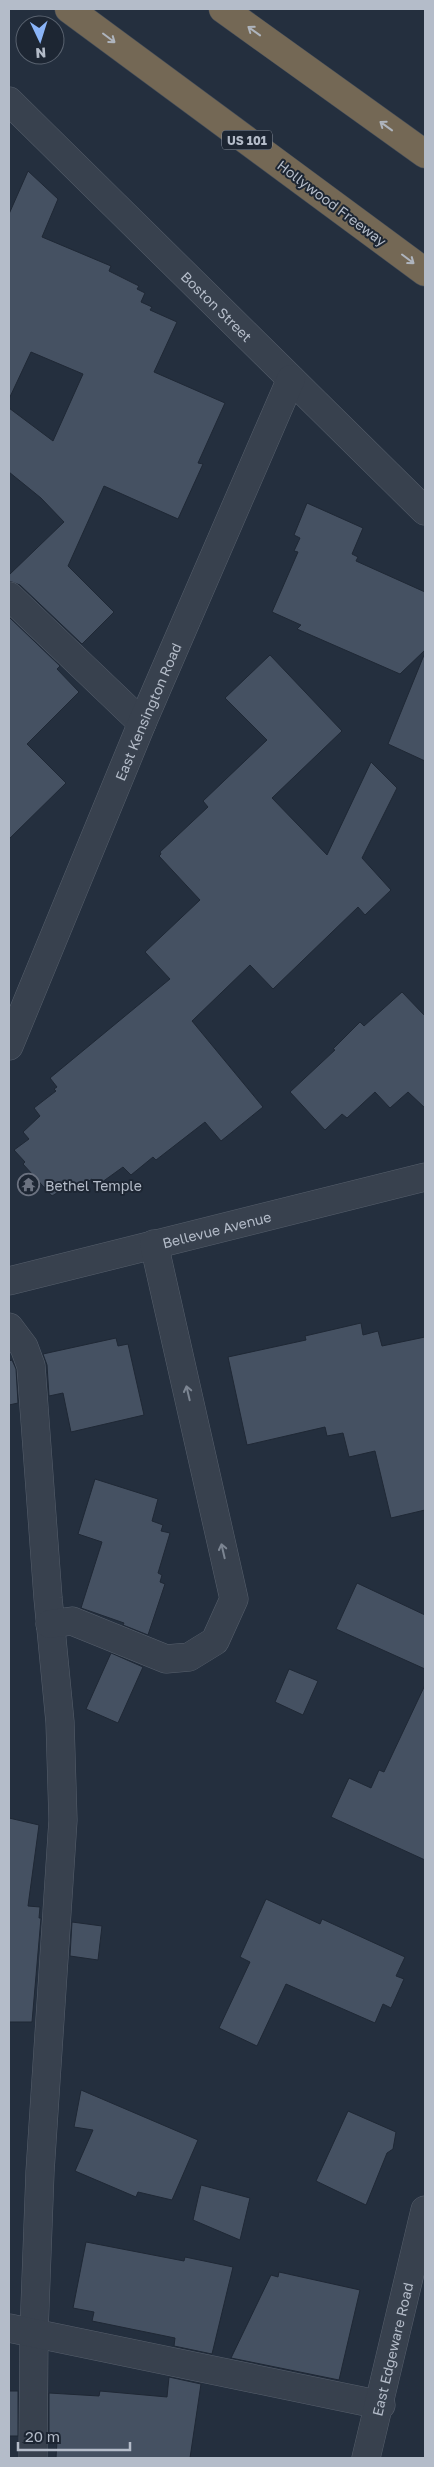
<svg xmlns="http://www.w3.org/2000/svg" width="434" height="2467" viewBox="0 0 434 2467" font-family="'Golos Text',sans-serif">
  <rect width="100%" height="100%" fill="#242f3e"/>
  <g fill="#455162" stroke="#1f2835">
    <polygon points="28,171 58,199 42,237 111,266 109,271 139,286 137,289 145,293 141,302 152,307 150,310 177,322 154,372 225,403 198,463 203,464 178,519 104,486 68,566 114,612 82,644 20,585 9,581 9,575 64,522 41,498 9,472 9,408 53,441 83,374 31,352 9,399 9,214"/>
    <polygon points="307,503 363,528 352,554 358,557 356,561 425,592 425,650 400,674 297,629 301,625 272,612 298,552 294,551 300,538 294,535"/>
    <polygon points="9,617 60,666 57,669 79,692 27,744 66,783 9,839"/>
    <polygon points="270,655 342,731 272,798 327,855 371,762 397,788 362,858 391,890 365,915 358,907 273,989 250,965 192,1021 263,1107 221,1141 205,1122 156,1160 153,1157 131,1175 123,1167 98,1185 92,1179 73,1191 68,1186 52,1196 23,1164 25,1162 14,1150 29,1139 23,1132 40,1116 34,1108 56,1091 54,1089 57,1087 50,1078 170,979 145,952 200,900 159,856 161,854 160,852 208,807 203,801 267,740 225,698"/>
    <polygon points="424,655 425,655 425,761 388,744"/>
    <polygon points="402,992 425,1016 425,1108 408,1092 390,1108 375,1092 347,1118 342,1114 325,1130 290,1092 335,1050 333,1049 360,1022 364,1026"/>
    <polygon points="361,1323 363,1335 378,1331 382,1346 425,1337 425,1510 391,1518 375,1451 349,1457 343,1433 327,1436 325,1427 247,1445 228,1357 306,1340 305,1336"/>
    <polygon points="116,1338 118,1346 128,1344 144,1415 71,1432 63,1393 49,1396 47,1365 43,1354"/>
    <polygon points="12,1360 16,1369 18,1403 9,1405 9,1361"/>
    <polygon points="95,1479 158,1499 152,1521 163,1525 161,1531 170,1533 158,1573 162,1575 160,1582 165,1584 148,1635 123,1625 124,1623 81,1608 102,1542 78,1534"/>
    <polygon points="357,1583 425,1615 425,1669 336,1629"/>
    <polygon points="111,1653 143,1667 118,1723 86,1709"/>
    <polygon points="289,1669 318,1681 303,1715 275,1702"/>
    <polygon points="425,1685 425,1860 331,1817 349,1778 371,1788 379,1770 384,1772"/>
    <polygon points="9,1818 39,1825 28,1906 40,1907 39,1918 41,1918 32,2022 9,2022"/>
    <polygon points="266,1899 320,1924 322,1919 405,1957 396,1976 404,1979 391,2008 383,2004 375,2023 286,1984 257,2046 219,2028 250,1962 240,1957"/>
    <polygon points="72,1922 102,1926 98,1960 70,1956"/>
    <polygon points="81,2090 198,2140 172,2200 138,2192 136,2197 75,2171 93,2130 74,2127"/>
    <polygon points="348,2111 396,2132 393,2149 387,2153 366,2205 316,2181"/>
    <polygon points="201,2185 250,2198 240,2240 193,2220"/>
    <polygon points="86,2242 184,2261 185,2257 233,2267 212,2354 174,2346 175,2338 92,2321 94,2312 73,2308"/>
    <polygon points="279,2272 360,2290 339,2380 231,2358 271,2275 278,2277"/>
    <polygon points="169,2377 201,2384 190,2458 56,2458 57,2440 49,2440 49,2393 99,2396 100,2391 167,2397"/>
    <rect x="9" y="2391" width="9" height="45"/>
  </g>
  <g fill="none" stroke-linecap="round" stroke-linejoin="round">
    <defs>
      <g id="minor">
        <path id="s1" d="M 9,101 L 425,511"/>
        <polyline points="9,596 142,723"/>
        <path id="s2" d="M 9,1046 L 142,723 L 291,379"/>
        <path id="s3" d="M 9,1281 L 425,1177"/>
        <polyline points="9,1327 24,1347 31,1366 48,1598 60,1722 63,1820 40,2172 34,2333 33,2458"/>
        <polyline points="50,1624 72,1621 166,1659 189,1657 215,1641 234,1599 154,1244"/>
        <polyline points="9,2328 381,2405"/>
        <path id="s4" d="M 366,2458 L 425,2210"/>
      </g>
      <g id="highway">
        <polyline points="69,9 425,272"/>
        <polyline points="223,9 425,154"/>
      </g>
    </defs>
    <use href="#minor" stroke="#565f6c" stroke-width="29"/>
    <use href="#highway" stroke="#434c59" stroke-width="29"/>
    <use href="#minor" stroke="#38414e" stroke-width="28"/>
    <use href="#highway" stroke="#746855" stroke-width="28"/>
  </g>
  <defs><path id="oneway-shaft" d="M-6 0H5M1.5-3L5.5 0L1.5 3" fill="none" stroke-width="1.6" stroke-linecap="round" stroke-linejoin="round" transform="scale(1.25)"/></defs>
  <g stroke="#aeb4bd">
    <use href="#oneway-shaft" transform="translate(254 31) rotate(-144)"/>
    <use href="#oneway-shaft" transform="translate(109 38) rotate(37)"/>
    <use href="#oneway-shaft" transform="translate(386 126) rotate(-144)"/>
    <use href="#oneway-shaft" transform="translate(408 259) rotate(37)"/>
  </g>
  <g stroke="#7c8592">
    <use href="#oneway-shaft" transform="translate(188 1393) rotate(-103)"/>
    <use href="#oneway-shaft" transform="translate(223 1551) rotate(-103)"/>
  </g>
  <defs>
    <symbol id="temple-ring" viewBox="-11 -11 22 22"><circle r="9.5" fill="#1d2633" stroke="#6b7280" stroke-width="1.5"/><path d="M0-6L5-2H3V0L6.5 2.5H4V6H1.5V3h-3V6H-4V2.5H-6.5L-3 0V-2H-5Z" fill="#6b7280"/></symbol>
  </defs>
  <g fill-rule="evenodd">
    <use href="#temple-ring" x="16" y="1172" width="25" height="25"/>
  </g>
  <g text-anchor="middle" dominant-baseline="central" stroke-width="4" stroke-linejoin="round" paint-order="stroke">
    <rect fill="#1d2633" stroke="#878f9c" stroke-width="1" x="222" y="130.5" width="50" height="19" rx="4"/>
    <g font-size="12" font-weight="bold" fill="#b4bcc9">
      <text x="247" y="140">US 101</text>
    </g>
    <g font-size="14" fill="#b4bcc9" stroke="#1d2633">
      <text transform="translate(332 203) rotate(37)">Hollywood Freeway</text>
      <text stroke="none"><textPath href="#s1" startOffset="292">Boston Street</textPath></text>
      <text stroke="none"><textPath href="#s2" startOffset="362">East Kensington Road</textPath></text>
      <text stroke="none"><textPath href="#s3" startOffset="214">Bellevue Avenue</textPath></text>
      <text stroke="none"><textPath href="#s4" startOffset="112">East Edgeware Road</textPath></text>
    </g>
    <g font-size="14" fill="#b4bcc9" stroke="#1d2633" text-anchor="start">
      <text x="45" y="1185">Bethel Temple</text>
    </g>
  </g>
  <rect width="434" height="2467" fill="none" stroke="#b4bcc9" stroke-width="20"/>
  <g transform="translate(40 40) rotate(176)"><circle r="24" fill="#1d2633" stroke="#59626f"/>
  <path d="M0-4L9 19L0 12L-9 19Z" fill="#8ab4f8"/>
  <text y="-8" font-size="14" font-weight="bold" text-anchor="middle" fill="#b4bcc9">N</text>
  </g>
  <path d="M18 2442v8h112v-8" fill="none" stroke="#b4bcc9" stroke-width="2.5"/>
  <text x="25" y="2442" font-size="15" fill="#b4bcc9" stroke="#1d2633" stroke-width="4" paint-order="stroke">20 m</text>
</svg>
